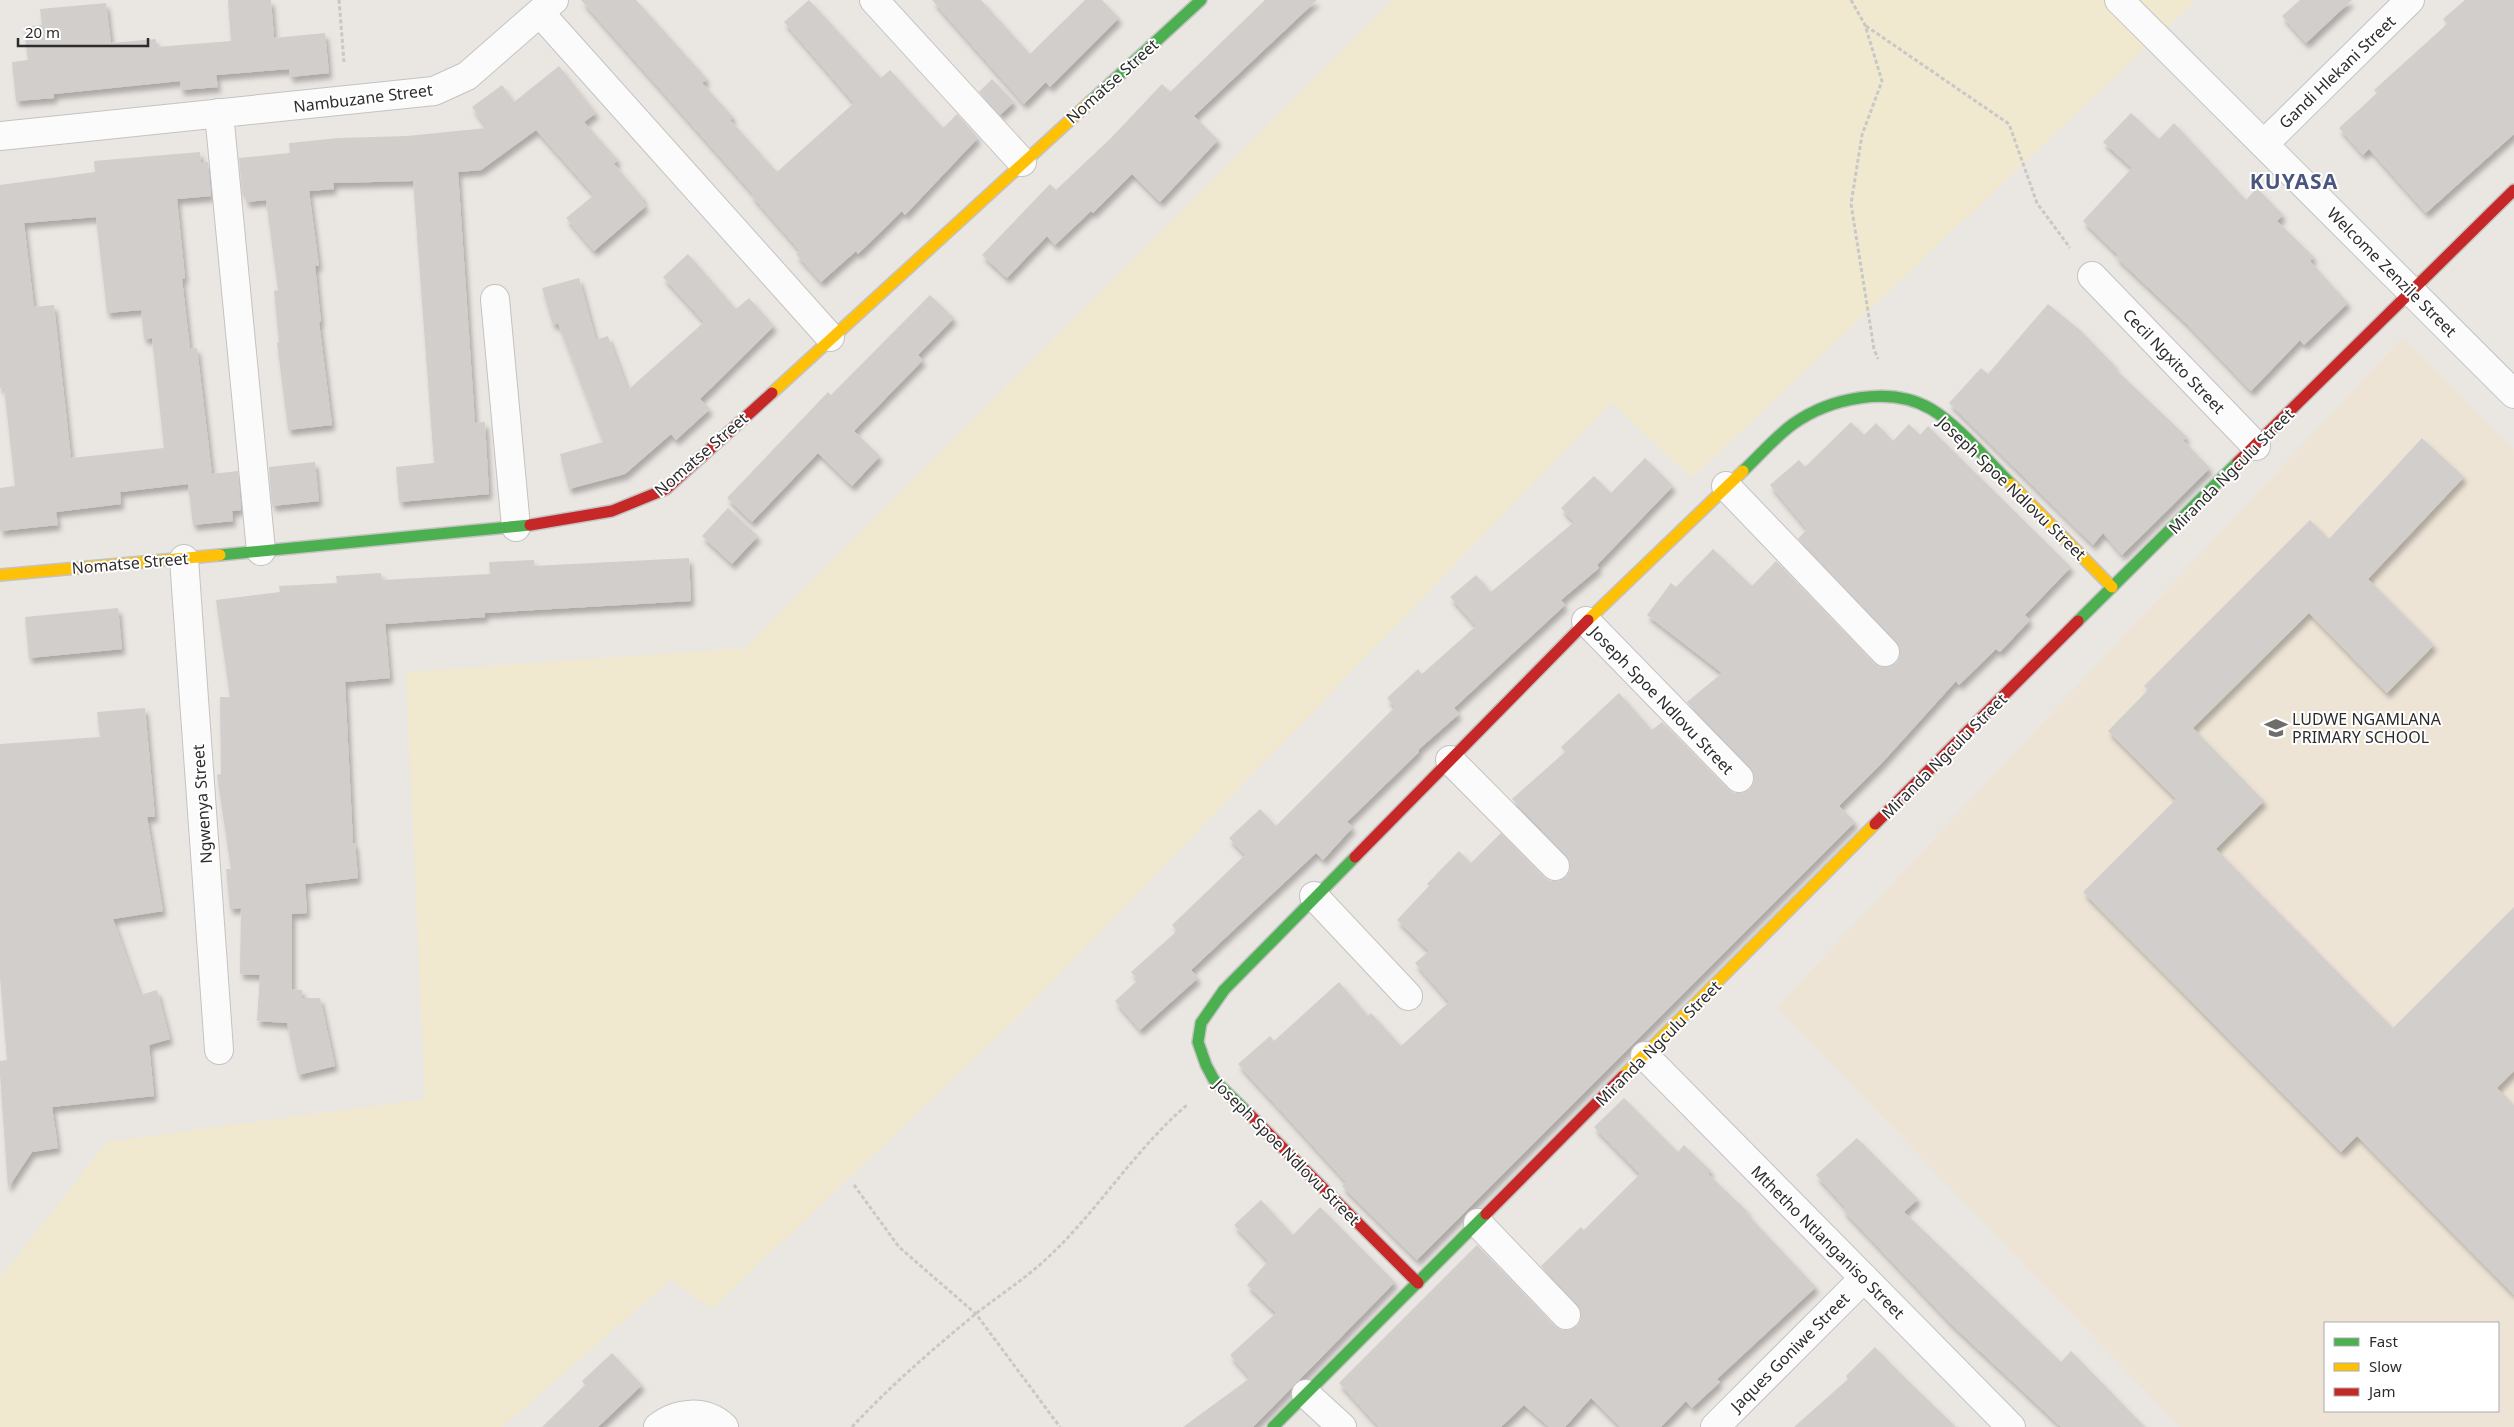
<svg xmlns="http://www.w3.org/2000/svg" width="2514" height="1427" viewBox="0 0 2514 1427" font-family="'Noto Sans',sans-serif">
  <defs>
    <filter id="shadow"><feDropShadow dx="3" dy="5.5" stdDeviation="2.5" flood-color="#0004"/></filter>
  </defs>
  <rect width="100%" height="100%" fill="#eae6e2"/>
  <path fill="#ede4d6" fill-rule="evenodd" d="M 2403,337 L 2514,449 L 2514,1427 L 2180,1427 L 1777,1007 ZM 2325,1323 L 2498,1323 L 2498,1411 L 2325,1411 Z"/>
  <polygon fill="#f0e8cf" points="1392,0 2196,0 1692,478 1611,403 1022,1013 712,1309 671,1280 502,1427 0,1427 0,1278 107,1142 425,1099 406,672 745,648"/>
  <g fill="#d1cecb" fill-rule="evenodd" filter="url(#shadow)">
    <polygon points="228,0 271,0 274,38 325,33 329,73 290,77 289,69 216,75 218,87 181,90 180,81 54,94 54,98 16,101 12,62 28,60 24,27 42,25 40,9 106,3 111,43 156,39 156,47 231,41"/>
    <polygon points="581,0 636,0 707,79 702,83 733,117 730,120 777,172 854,103 784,22 809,0 881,78 890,70 943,128 957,114 978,138 905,215 902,211 858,254 856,251 821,282 796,254 800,251 752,196 753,194"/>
    <polygon points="932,0 981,0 1030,54 1085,0 1102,0 1119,18 1050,87 1046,82 1024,104"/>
    <polygon points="1265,0 1317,0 1194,116 1218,140 1160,202 1132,174 1093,213 1091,211 1055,245 1047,236 1007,278 982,255 1050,184 1056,190 1111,138 1162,84 1170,92"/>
    <polygon points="2300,0 2352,0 2306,43 2282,16"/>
    <polygon points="2465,0 2514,0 2514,134 2426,213 2369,149 2363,155 2339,128 2377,93 2374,90 2447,24 2443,19"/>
    <polygon points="559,66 596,113 584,122 618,160 614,164 644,199 642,201 646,206 594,251 566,218 594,195 536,130 481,170 458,172 475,423 485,422 489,494 399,502 396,467 434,463 413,181 333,183 334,189 309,191 319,266 315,266 321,322 319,322 332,425 288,430 277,343 279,342 274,291 278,290 266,200 246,202 245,193 242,193 239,158 290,153 289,143 339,138 407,136 487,128 472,107 502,85 514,102"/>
    <polygon points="992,79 1014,102 1000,115 979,92"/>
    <polygon points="2131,113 2159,139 2174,123 2246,200 2257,188 2283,215 2277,221 2314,257 2310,261 2348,303 2304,345 2300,340 2251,391 2187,324 2116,257 2118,255 2083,221 2132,168 2103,142"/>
    <path d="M 200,152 L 201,162 L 208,162 L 211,196 L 177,199 L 185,278 L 182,279 L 190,349 L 197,348 L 212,474 L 238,471 L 241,510 L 232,511 L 233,521 L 193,525 L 188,484 L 120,492 L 121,504 L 56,512 L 58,525 L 0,531 L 0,488 L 15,486 L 4,387 L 0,388 L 0,185 L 95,172 L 94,161 ZM 96,217 L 107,313 L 141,310 L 144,339 L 152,338 L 164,448 L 71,458 L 54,305 L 34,307 L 24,223 Z"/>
    <polygon points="688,254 736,309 749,298 774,326 700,399 710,409 676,440 671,434 625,474 569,489 560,454 603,442 558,323 553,325 542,288 579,278 596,340 608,336 628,390 704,322 663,277"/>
    <polygon points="930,295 954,318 918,355 923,360 854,431 880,456 852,486 818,453 752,522 727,498 828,392 831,395"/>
    <polygon points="2048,304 2080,330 2115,366 2114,368 2187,437 2183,440 2210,468 2122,555 2103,533 2093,545 1949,403 1981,368 1988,374"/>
    <polygon points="1851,422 1864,435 1876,423 1893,441 1909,424 1920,435 1928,426 2071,567 2025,615 2030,620 2000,652 1996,649 1959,685 1956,681 1881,764 1839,806 1855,822 1417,1260 1342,1186 1346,1182 1238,1064 1270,1036 1274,1041 1339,982 1368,1016 1371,1013 1401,1046 1449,1002 1415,963 1429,951 1397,920 1429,886 1427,884 1459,851 1471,863 1501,833 1544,877 1550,881 1558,881 1566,877 1570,871 1570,863 1566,855 1512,799 1565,752 1561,747 1619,693 1652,730 1662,722 1728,789 1734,793 1742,793 1750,789 1754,782 1754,774 1750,767 1687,702 1722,673 1647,615 1671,583 1676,587 1713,549 1752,586 1776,561 1874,663 1880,667 1888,667 1896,663 1900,656 1900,648 1897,642 1798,539 1807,529 1770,485 1799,460 1805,467"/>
    <polygon points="2422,438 2464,477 2368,579 2434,645 2387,693 2309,613 2193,728 2264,801 2216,849 2393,1028 2514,907 2514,1071 2497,1088 2514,1105 2514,1295 2357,1136 2341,1152 2083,892 2176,799 2108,731 2148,690 2144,686 2310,520 2329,539"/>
    <polygon points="1645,458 1673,486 1597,565 1599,568 1561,600 1565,605 1454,708 1459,714 1418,750 1419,752 1347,822 1353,827 1323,860 1316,853 1191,970 1198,978 1140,1030 1115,1001 1138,980 1131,972 1177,931 1172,925 1245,855 1229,838 1260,809 1276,826 1395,707 1387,698 1418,669 1422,674 1476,626 1450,597 1476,575 1491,592 1574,522 1561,508 1594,476 1611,493"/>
    <polygon points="315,462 319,501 272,506 269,467"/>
    <polygon points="728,508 758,536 732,564 702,536"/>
    <polygon points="689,558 691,601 485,613 485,617 385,624 390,678 345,682 353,843 355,843 358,878 305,884 307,913 292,914 292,989 302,990 302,998 320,998 335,1066 298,1075 287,1023 257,1021 260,975 240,974 241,908 230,909 226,869 231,869 217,775 221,774 220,697 230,697 216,600 280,592 279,586 337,583 336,576 381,573 382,580 490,574 489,562 534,560 534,566"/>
    <polygon points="118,608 122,649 29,658 25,617"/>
    <polygon points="145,708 155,817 147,817 163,911 113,919 140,995 157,990 170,1039 149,1045 154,1096 52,1107 58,1148 32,1152 8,1188 0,1074 0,1061 7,1060 0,977 0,744 100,737 97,712"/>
    <polygon points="1624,1098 1678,1152 1684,1145 1711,1171 1708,1174 1748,1212 1746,1213 1816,1287 1717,1379 1720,1382 1692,1408 1686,1401 1661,1427 1620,1427 1591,1398 1565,1427 1549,1427 1524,1405 1501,1427 1379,1427 1339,1383 1477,1245 1555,1326 1562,1330 1569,1330 1577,1326 1581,1319 1581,1312 1578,1305 1541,1266 1581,1227 1584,1230 1640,1174 1594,1127"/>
    <polygon points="1857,1138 1918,1199 1904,1212 2061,1362 2071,1351 2145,1427 2061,1427 1951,1324 1843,1210 1845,1207 1816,1175"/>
    <polygon points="1261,1200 1293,1235 1320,1207 1395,1282 1253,1427 1183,1427 1250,1378 1230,1355 1276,1313 1247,1285 1268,1261 1234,1225"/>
    <polygon points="1875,1347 1900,1373 1956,1427 1794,1427 1848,1379 1846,1376"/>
    <polygon points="612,1353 642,1385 598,1427 542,1427 585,1385 582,1381"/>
  </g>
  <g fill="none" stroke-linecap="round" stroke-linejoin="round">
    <defs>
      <g id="street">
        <polyline points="874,0 1022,162"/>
        <polyline points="2119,0 2514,394"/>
        <polyline points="540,13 830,337"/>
        <polyline points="219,113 261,551"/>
        <polyline points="0,136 434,91 467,76 554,0"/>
        <polyline points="2264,144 2410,0"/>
        <polyline points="2092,276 2256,446"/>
        <polyline points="495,299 516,527"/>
        <polyline points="1726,486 1885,652"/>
        <polyline points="184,559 219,1050"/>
        <polyline points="1586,621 1739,778"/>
        <polyline points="1450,760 1555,866"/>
        <polyline points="1314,896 1408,996"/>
        <polyline points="1645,1056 2011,1427"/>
        <polyline points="1478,1223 1566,1315"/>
        <polyline points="1306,1394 1342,1427"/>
        <path d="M 658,1427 C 677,1412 705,1409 724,1427"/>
        <polyline points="1715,1427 1864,1278"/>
      </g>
      <g id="fast">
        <polyline points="1091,101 1201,0"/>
        <path d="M 1743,471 C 1759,456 1775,437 1793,424 C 1830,398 1890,385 1931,409 C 1958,425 1988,461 2011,484"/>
        <polyline points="220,555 530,525"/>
        <polyline points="2078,621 2238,462"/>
        <polyline points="1249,1114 1214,1080 1206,1065 1198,1042 1201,1023 1224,990 1355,857"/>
        <polyline points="1273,1427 1486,1214"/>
      </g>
      <g id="slow">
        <polyline points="772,393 1091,101"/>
        <polyline points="2011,484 2112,587"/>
        <polyline points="0,575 220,555"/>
        <polyline points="1588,620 1743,471"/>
        <polyline points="1623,1076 1875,824"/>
      </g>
      <g id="jam">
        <polyline points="2238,462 2514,190"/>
        <polyline points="530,525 612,511 666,489 772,393"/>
        <polyline points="1875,824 2078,621"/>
        <polyline points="1355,857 1588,620"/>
        <polyline points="1249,1114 1418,1283"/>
        <polyline points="1486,1214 1623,1076"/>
      </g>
    </defs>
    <use href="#street" stroke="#c4c3c3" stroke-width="30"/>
    <use href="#fast" stroke="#c4c3c3" stroke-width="14"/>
    <use href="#slow" stroke="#c4c3c3" stroke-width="14"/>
    <use href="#jam" stroke="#c4c3c3" stroke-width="14"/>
    <g stroke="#c8c8c7" stroke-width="3" stroke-dasharray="4 2.5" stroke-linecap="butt">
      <polyline points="339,0 344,62"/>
      <polyline points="1851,0 1865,25 1882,81 1862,135 1851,204 1874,349 1878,359"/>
      <polyline points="1866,26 2009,124 2037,203 2070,248"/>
      <polyline points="854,1185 899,1247 976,1314 1060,1427"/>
      <path d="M 852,1427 C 890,1386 934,1348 978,1312 C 1000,1295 1023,1280 1044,1261 C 1097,1213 1133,1151 1187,1105"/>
    </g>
    <use href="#street" stroke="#fcfbfb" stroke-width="28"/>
    <use href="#fast" stroke="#4caf50" stroke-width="11"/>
    <use href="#slow" stroke="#ffc107" stroke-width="11"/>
    <use href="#jam" stroke="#c62828" stroke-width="11"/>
  </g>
  <defs>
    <symbol id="school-bare" viewBox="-9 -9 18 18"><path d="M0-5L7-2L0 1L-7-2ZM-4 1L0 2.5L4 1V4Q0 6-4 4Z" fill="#6e6d6c" stroke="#fff" stroke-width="2.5" paint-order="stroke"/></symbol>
  </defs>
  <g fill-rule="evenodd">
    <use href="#school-bare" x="2260" y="712" width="32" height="32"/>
  </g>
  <g text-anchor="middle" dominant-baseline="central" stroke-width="4" stroke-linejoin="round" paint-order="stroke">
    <g font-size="16" fill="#2c2c2c" stroke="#fff">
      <text transform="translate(2337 72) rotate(-44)">Gandi Hlekani Street</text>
      <text transform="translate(1112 81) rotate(-42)">Nomatse Street</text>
      <text transform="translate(363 98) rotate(-7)">Nambuzane Street</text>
      <text transform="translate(2392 272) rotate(45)">Welcome Zenzile Street</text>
      <text transform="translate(2174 361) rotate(46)">Cecil Ngxito Street</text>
      <text transform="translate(701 454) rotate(-41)">Nomatse Street</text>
      <text transform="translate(2231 471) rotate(-45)">Miranda Ngculu Street</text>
      <text transform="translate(2012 488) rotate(44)">Joseph Spoe Ndlovu Street</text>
      <text transform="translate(130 563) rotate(-5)">Nomatse Street</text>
      <text transform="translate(1662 700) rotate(46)">Joseph Spoe Ndlovu Street</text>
      <text transform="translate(1944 756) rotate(-45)">Miranda Ngculu Street</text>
      <text transform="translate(202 804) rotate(-94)">Ngwenya Street</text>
      <text transform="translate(1658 1043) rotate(-45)">Miranda Ngculu Street</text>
      <text transform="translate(1287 1152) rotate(45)">Joseph Spoe Ndlovu Street</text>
      <text transform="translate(1828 1242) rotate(45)">Mthetho Ntlanganiso Street</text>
      <text transform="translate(1790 1352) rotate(-45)">Jaques Goniwe Street</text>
    </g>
    <g font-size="16" fill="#2c2c2c" stroke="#fff" text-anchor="start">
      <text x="2292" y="719">LUDWE NGAMLANA<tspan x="2292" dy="18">PRIMARY SCHOOL</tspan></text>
    </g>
    <g font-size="21" font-weight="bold" letter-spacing="1" fill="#4a567f" stroke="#fff">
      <text x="2294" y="181">KUYASA</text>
    </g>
  </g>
  <rect x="2324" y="1322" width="175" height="90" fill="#ffffff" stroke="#ababab"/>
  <rect x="2334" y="1338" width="25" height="8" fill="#4caf50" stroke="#ababab"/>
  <text x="2369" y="1347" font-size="15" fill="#2c2c2c">Fast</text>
  <rect x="2334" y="1363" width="25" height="8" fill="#ffc107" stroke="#ababab"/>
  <text x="2369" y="1372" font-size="15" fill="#2c2c2c">Slow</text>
  <rect x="2334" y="1388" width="25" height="8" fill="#c62828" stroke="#ababab"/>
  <text x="2369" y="1397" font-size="15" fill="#2c2c2c">Jam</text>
  <path d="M18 38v8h130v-8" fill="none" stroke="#2c2c2c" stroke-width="2.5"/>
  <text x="25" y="38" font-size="15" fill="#2c2c2c" stroke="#ffffff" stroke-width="4" paint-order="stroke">20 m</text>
</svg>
